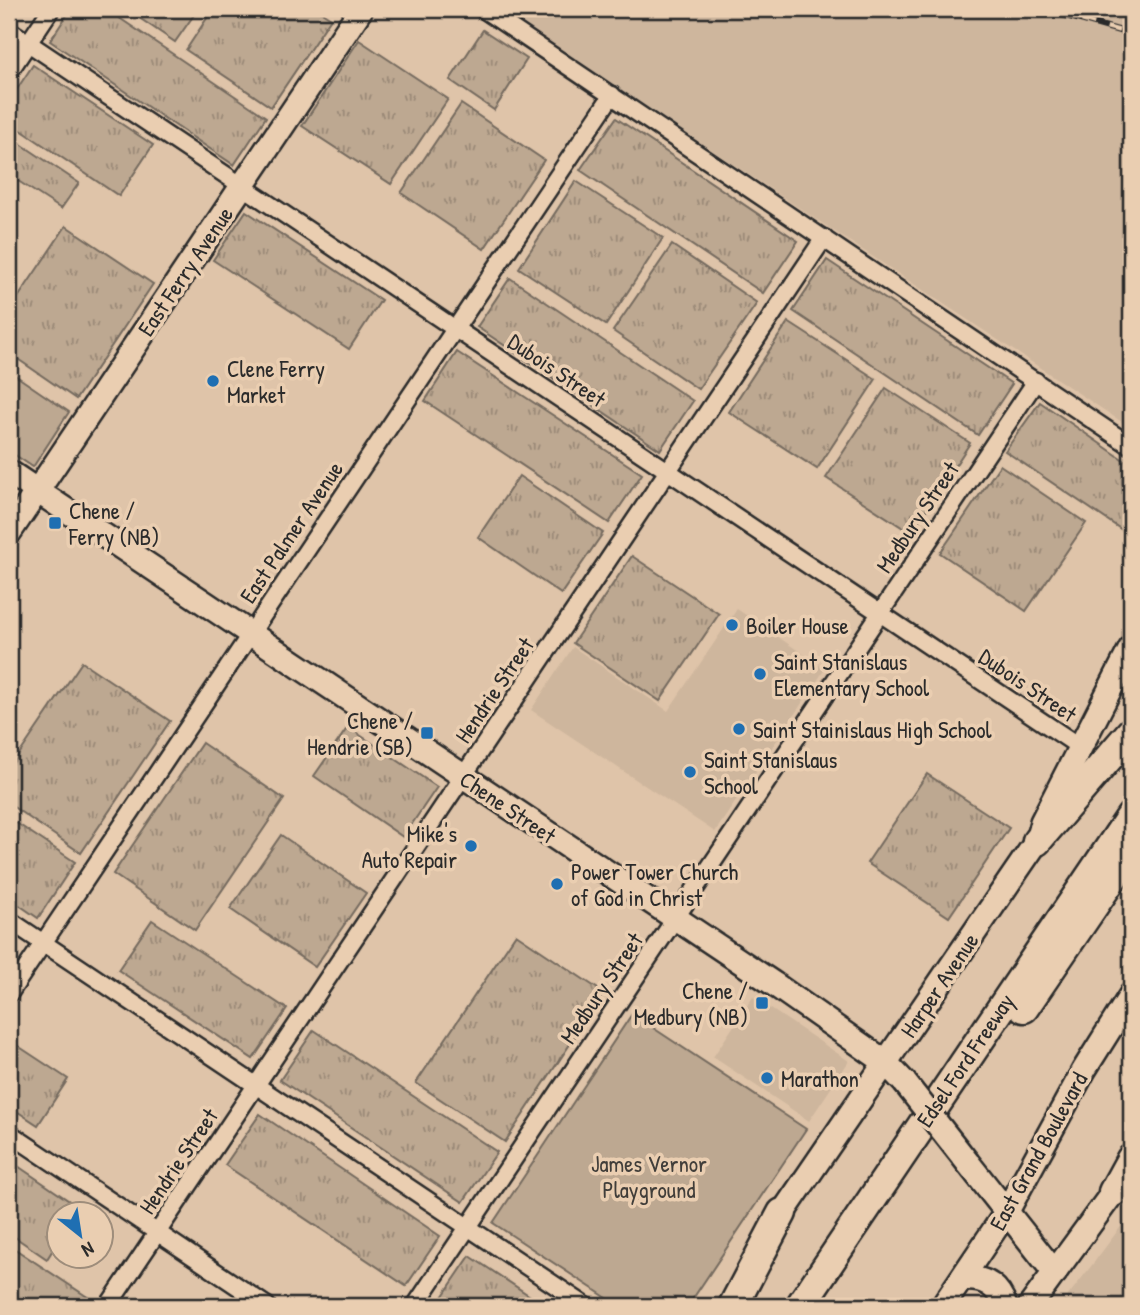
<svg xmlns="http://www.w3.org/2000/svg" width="1140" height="1315" viewBox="0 0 1140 1315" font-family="'Patrick Hand',sans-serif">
  <defs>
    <pattern id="grass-tufts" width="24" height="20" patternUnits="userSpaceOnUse" patternTransform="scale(1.75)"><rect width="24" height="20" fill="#bda891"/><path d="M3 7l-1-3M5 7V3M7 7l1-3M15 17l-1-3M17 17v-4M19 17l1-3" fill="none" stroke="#9a8977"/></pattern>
  </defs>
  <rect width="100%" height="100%" fill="#dfc4a9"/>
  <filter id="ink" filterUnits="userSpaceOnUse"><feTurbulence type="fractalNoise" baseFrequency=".0143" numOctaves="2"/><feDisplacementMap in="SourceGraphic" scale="14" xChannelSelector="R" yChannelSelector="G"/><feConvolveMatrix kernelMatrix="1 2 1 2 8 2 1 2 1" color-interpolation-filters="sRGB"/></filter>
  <g filter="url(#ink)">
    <g fill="#ceb69d">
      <polygon points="499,9 1131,9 1131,428"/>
      <polygon points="737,609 825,669 715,832 531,710 573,647 668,711"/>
      <polygon points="753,997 849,1061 809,1121 713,1057"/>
      <polygon points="1131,1213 1131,1306 1060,1306 1092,1265"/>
    </g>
    <g fill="url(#grass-tufts)" stroke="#746a5e" stroke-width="2">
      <polygon points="71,9 106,9 266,117 234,165 50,41"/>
      <polygon points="126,9 198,9 175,42"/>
      <polygon points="213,9 317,9 331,18 271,107 186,50"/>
      <polygon points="483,30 527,59 494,110 450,80"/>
      <polygon points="359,40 448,99 391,184 302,126"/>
      <polygon points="33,65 153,145 119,196 9,122 9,101"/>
      <polygon points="461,104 544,160 484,249 401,193"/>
      <polygon points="616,118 798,241 763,293 580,170"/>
      <polygon points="9,136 79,183 61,209 9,175"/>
      <polygon points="576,181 663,238 606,325 519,268"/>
      <polygon points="246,211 381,300 349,349 213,260"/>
      <polygon points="66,226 153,284 76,399 9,353 9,311"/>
      <polygon points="672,245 757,303 698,389 613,331"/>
      <polygon points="827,260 1012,384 978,435 793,311"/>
      <polygon points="510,278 693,401 660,450 477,327"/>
      <polygon points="788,322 876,379 817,469 729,412"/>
      <polygon points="457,352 642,474 609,523 425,401"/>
      <polygon points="886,388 970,443 911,533 826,478"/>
      <polygon points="1040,402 1131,465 1131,536 1005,451"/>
      <polygon points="1000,465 1086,523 1026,611 940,553"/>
      <polygon points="519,476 603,533 561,594 478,537"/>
      <polygon points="632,556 719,614 660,701 573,643"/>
      <polygon points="82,662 170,721 81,853 9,804 9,769"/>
      <polygon points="348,727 437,787 403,837 314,776"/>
      <polygon points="202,743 284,799 195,930 113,874"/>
      <polygon points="927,774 1009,828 949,917 867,863"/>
      <polygon points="9,818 75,862 38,918 9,898"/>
      <polygon points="281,835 366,893 315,967 230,909"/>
      <polygon points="152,920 287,1009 253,1059 118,970"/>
      <polygon points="516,934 604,993 505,1142 416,1083"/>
      <polygon points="314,1030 497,1152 463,1202 280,1080"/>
      <polygon points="9,1040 68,1079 38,1125 9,1106"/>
      <polygon points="260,1114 440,1236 406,1286 225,1165"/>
      <polygon points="9,1160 81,1209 77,1213 60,1214 59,1240 47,1259 9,1233"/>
      <polygon points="9,1245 89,1298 83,1306 9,1306"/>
      <polygon points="470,1256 545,1306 436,1306"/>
    </g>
    <g fill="#bda891" stroke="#746a5e" stroke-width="2">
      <polygon points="9,371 69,412 33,467 9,451"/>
      <polygon points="632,1014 806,1129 688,1306 619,1306 493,1223"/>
    </g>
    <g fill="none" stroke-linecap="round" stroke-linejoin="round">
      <defs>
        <g id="street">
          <polyline points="483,9 1131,446"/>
          <polyline points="9,30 1080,747"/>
          <polyline points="9,72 51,9"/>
          <polyline points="9,920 586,1306"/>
          <polyline points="9,994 612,95"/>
          <polyline points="9,1133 267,1306"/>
          <polyline points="108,1306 824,238"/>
          <polyline points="415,1306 1036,381"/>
        </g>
        <g id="secondary">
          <polyline points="9,472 774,984 885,1062 905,1083"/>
          <polyline points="9,533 361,9"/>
          <polyline points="968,1163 1055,1273"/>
          <polyline points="773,1227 1037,841 1042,822 1131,648"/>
          <path d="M 962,1279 C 984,1277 998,1285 1005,1306"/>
          <polyline points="943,1306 1007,1211 1084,1070 1131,995"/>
          <polyline points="1030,1306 1123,1179"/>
        </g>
        <g id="highway">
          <polyline points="1037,841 1131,732"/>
          <polyline points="1024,1008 1131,851"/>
          <polyline points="1113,1192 1131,1159"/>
          <polyline points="733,1306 782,1213"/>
          <polyline points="800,1306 1131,816"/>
        </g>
      </defs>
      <use href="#street" stroke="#2b2b2b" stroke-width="21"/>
      <use href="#secondary" stroke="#2b2b2b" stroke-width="28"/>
      <use href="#highway" stroke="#2b2b2b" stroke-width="33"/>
      <use href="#street" stroke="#eaceb1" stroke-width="16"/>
      <use href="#secondary" stroke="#eaceb1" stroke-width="23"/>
      <use href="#highway" stroke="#eaceb1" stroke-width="28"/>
      <defs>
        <polyline id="rail" points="1031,9 1053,12 1131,34"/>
      </defs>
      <use href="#rail" stroke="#2b2b2b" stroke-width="7"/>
      <use href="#rail" stroke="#eaceb1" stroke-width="4.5" stroke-dasharray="13" stroke-linecap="butt"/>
      <defs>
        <polyline id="secondary-bridge" points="905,1083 968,1163"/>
      </defs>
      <use href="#secondary-bridge" stroke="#2b2b2b" stroke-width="28" stroke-linecap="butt"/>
      <use href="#secondary-bridge" stroke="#eaceb1" stroke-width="23"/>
    </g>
  </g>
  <g fill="#1f6fb2" stroke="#eaceb1" stroke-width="2.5">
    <circle cx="213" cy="381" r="7"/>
    <rect x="48" y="516" width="14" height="14" rx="3.5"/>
    <circle cx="732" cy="625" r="7"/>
    <circle cx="760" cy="674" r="7"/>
    <circle cx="739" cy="729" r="7"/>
    <rect x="420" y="726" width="14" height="14" rx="3.5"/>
    <circle cx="690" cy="772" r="7"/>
    <circle cx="471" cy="846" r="7"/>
    <circle cx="557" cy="884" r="7"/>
    <rect x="755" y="996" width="14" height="14" rx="3.5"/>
    <circle cx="767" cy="1078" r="7"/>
  </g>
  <g text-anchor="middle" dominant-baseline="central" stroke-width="7" stroke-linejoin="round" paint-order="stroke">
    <g font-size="23" fill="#2b2b2b" stroke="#eaceb1">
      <text transform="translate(185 271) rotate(-56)">East Ferry Avenue</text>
      <text transform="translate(557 370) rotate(34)">Dubois Street</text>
      <text transform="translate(917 517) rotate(-56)">Medbury Street</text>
      <text transform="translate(291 532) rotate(-56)">East Palmer Avenue</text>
      <text transform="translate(1028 685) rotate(34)">Dubois Street</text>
      <text transform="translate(494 690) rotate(-56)">Hendrie Street</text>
      <text transform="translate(508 807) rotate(34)">Chene Street</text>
      <text transform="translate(939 985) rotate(-56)">Harper Avenue</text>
      <text transform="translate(601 988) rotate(-56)">Medbury Street</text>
      <text transform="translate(965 1060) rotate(-56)">Edsel Ford Freeway</text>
      <text transform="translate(1038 1151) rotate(-61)">East Grand Boulevard</text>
      <text transform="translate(178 1161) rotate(-56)">Hendrie Street</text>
    </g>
    <g font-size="23" fill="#2b2b2b" stroke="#eaceb1" text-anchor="start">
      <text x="227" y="368">Clene Ferry<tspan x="227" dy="26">Market</tspan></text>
      <text x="69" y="510">Chene /<tspan x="69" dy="26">Ferry (NB)</tspan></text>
      <text x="746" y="625">Boiler House</text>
      <text x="774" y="661">Saint Stanislaus<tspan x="774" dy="26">Elementary School</tspan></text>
      <text x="413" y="720" text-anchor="end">Chene /<tspan x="413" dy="26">Hendrie (SB)</tspan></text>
      <text x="753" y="729">Saint Stainislaus High School</text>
      <text x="704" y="759">Saint Stanislaus<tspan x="704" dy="26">School</tspan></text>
      <text x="457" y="833" text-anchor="end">Mike's<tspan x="457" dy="26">Auto Repair</tspan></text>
      <text x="571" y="871">Power Tower Church<tspan x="571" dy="26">of God in Christ</tspan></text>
      <text x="748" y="990" text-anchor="end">Chene /<tspan x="748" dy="26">Medbury (NB)</tspan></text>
      <text x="781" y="1078">Marathon</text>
    </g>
    <g font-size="23" fill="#413e3a" stroke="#eaceb1">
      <text x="649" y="1163">James Vernor<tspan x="649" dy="26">Playground</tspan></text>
    </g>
  </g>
  <rect width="1140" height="1315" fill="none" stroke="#eaceb1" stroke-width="35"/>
  <rect x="18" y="18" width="1105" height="1280" fill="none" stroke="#2b2b2b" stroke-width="2.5" filter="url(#ink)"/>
  <g transform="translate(80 1235) rotate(150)"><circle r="33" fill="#eaceb1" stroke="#9e8d7b" stroke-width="2"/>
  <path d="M0-5L12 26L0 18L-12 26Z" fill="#1f6fb2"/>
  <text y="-10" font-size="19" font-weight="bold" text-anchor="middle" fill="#2b2b2b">N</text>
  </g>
</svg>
